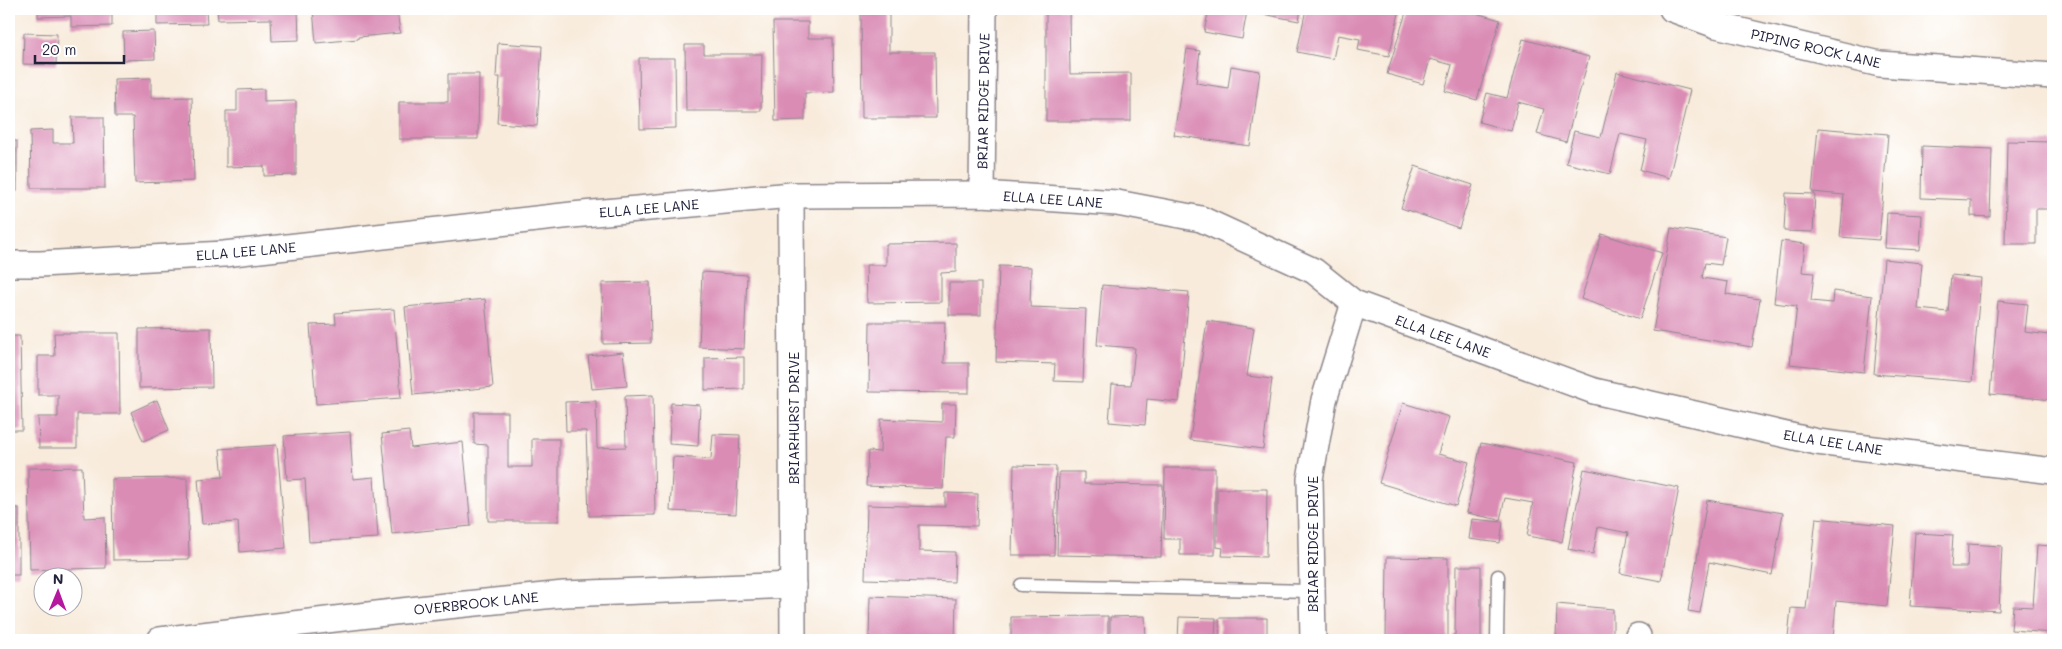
<svg xmlns="http://www.w3.org/2000/svg" width="2062" height="649" viewBox="0 0 2062 649" font-family="Mali,sans-serif">
  <rect width="100%" height="100%" fill="#fff"/>
  <filter id="ink" filterUnits="userSpaceOnUse"><feTurbulence type="fractalNoise" baseFrequency=".02" numOctaves="2"/><feDisplacementMap in="SourceGraphic" scale="10" xChannelSelector="R" yChannelSelector="G"/><feConvolveMatrix kernelMatrix="1 2 1 2 8 2 1 2 1" color-interpolation-filters="sRGB"/></filter>
  <filter id="wash" filterUnits="userSpaceOnUse"><feTurbulence type="fractalNoise" baseFrequency=".0096" numOctaves="4" result="noise"/><feDisplacementMap in="SourceGraphic" scale="20" xChannelSelector="R" yChannelSelector="G"/><feGaussianBlur stdDeviation="1.12" result="paint"/><feColorMatrix in="noise" values="0 0 0 0 0 0 0 0 0 0 0 0 0 0 0 0 0 1.4 0 .05"/><feComposite in="paint" operator="in"/></filter>
  <g filter="url(#wash)">
    <rect width="100%" height="100%" fill="#f8ebdb"/>
    <g id="blocks">
      <g fill="#da8cb5">
        <polygon points="38,9 112,9 112,26 71,27 71,16 38,17"/>
        <polygon points="157,9 206,9 207,24 157,25"/>
        <polygon points="217,9 298,9 299,40 272,41 271,19 218,20"/>
        <polygon points="313,9 397,9 400,33 358,37 358,39 316,43"/>
        <polygon points="1046,9 1069,9 1070,74 1131,73 1131,121 1046,121"/>
        <polygon points="1209,9 1301,9 1299,21 1247,11 1242,39 1204,32"/>
        <polygon points="1306,9 1400,9 1389,56 1358,50 1360,39 1338,35 1333,59 1297,52"/>
        <polygon points="1407,9 1462,9 1500,20 1477,100 1445,91 1452,65 1430,59 1423,84 1387,74"/>
        <polygon points="861,12 889,12 889,52 935,52 936,118 862,118"/>
        <polygon points="773,22 808,22 808,38 833,38 834,92 805,93 805,120 775,121"/>
        <polygon points="154,31 155,59 124,60 123,32"/>
        <polygon points="24,33 57,34 56,65 23,64"/>
        <polygon points="1523,39 1589,57 1566,142 1537,134 1544,109 1518,102 1511,131 1479,122 1487,93 1507,98"/>
        <polygon points="498,43 542,46 537,126 497,123 500,77 496,77"/>
        <polygon points="685,45 704,45 704,54 762,54 761,111 686,111"/>
        <polygon points="1187,49 1200,51 1196,83 1228,88 1231,66 1260,71 1250,146 1174,135"/>
        <polygon points="639,58 675,58 676,128 640,129"/>
        <polygon points="1617,72 1690,90 1669,178 1640,170 1647,140 1620,134 1610,174 1566,163 1574,131 1601,137"/>
        <polygon points="448,74 479,74 478,139 399,139 399,102 448,102"/>
        <polygon points="151,78 151,98 192,97 194,181 135,183 133,117 115,117 114,79"/>
        <polygon points="264,89 264,102 296,101 296,175 264,176 264,166 226,167 226,111 237,111 237,90"/>
        <polygon points="72,117 104,117 105,188 31,188 30,131 53,130 53,143 73,143"/>
        <polygon points="1818,128 1888,134 1879,240 1840,237 1844,195 1812,192"/>
        <rect x="9" y="141" width="8" height="50"/>
        <polygon points="2007,141 2053,142 2053,209 2036,209 2036,244 2005,244"/>
        <polygon points="1922,146 1992,149 1990,217 1971,216 1971,200 1921,198"/>
        <polygon points="1415,166 1473,185 1459,228 1401,208"/>
        <polygon points="1786,193 1815,194 1813,232 1784,231"/>
        <polygon points="1887,213 1922,215 1920,250 1885,248"/>
        <polygon points="1671,228 1726,237 1721,265 1705,263 1702,278 1728,282 1726,294 1760,299 1752,347 1653,331"/>
        <polygon points="1602,234 1662,253 1640,319 1581,299"/>
        <polygon points="1781,241 1805,244 1802,272 1814,273 1811,301 1832,303 1833,291 1872,296 1864,372 1790,364 1797,306 1774,303"/>
        <polygon points="956,243 956,272 941,273 941,302 867,303 866,265 886,265 886,244"/>
        <polygon points="1884,259 1922,263 1918,309 1948,312 1951,275 1981,278 1972,382 1874,374"/>
        <polygon points="999,266 1031,267 1030,307 1086,309 1083,382 1054,381 1055,364 996,362"/>
        <polygon points="702,272 747,275 744,349 699,347"/>
        <polygon points="650,282 651,343 603,344 602,283"/>
        <rect x="949" y="283" width="32" height="32"/>
        <polygon points="1102,285 1189,292 1179,402 1147,399 1145,425 1109,422 1112,384 1131,385 1135,348 1097,345"/>
        <polygon points="485,299 493,387 413,395 405,307"/>
        <polygon points="1998,301 2028,304 2025,332 2050,335 2053,317 2053,400 1990,394"/>
        <polygon points="394,309 401,398 316,404 310,325 336,324 335,313"/>
        <polygon points="1207,321 1254,328 1247,376 1272,379 1263,449 1190,440"/>
        <polygon points="870,322 945,322 944,363 969,363 969,393 869,392"/>
        <polygon points="211,328 212,387 139,388 139,329"/>
        <polygon points="54,333 119,333 120,414 77,414 77,448 39,448 38,417 58,417 58,395 38,395 38,356 55,356"/>
        <polygon points="9,336 20,336 22,430 9,430"/>
        <polygon points="623,352 627,386 592,389 588,356"/>
        <polygon points="744,357 744,389 705,390 705,358"/>
        <polygon points="653,395 655,515 589,516 586,431 566,431 565,402 596,401 597,448 626,447 625,396"/>
        <polygon points="157,400 169,430 143,441 131,412"/>
        <polygon points="671,403 700,405 698,446 669,444"/>
        <polygon points="1403,403 1449,417 1438,454 1469,462 1456,506 1379,483"/>
        <polygon points="942,404 956,404 955,437 946,437 943,489 866,486 868,451 880,452 881,419 942,422"/>
        <polygon points="474,412 508,412 508,467 532,467 532,439 559,439 559,521 488,521 488,445 474,444"/>
        <polygon points="409,431 411,448 463,442 471,526 392,534 382,434"/>
        <polygon points="350,432 353,479 374,477 378,538 309,542 305,479 287,480 284,436"/>
        <polygon points="713,434 740,435 736,514 670,511 673,457 711,459"/>
        <polygon points="1481,443 1577,462 1562,542 1527,536 1533,503 1505,498 1500,520 1467,513"/>
        <polygon points="277,445 286,548 240,552 238,522 202,524 198,479 223,477 220,449"/>
        <polygon points="1014,465 1056,466 1054,555 1012,555"/>
        <polygon points="82,467 84,518 105,517 106,568 30,570 28,468"/>
        <polygon points="1165,468 1215,468 1215,555 1180,555 1180,539 1164,539"/>
        <polygon points="1584,469 1679,488 1661,581 1620,573 1628,533 1598,527 1593,554 1568,549"/>
        <polygon points="1059,472 1084,472 1084,484 1163,485 1161,557 1057,555"/>
        <polygon points="187,478 189,559 113,560 112,479"/>
        <polygon points="1217,489 1267,489 1266,557 1222,556 1223,548 1217,547"/>
        <polygon points="945,493 978,494 977,526 919,525 919,551 955,552 954,582 865,579 867,505 945,507"/>
        <polygon points="1707,500 1783,513 1772,575 1709,562 1700,613 1688,611"/>
        <rect x="9" y="508" width="10" height="67"/>
        <polygon points="1816,518 1895,526 1887,606 1836,601 1833,640 1788,637 1791,608 1806,609"/>
        <polygon points="1472,519 1503,522 1500,543 1469,539"/>
        <polygon points="1915,533 1953,535 1951,567 1967,567 1968,544 2002,546 1999,611 1910,606"/>
        <polygon points="2037,545 2053,546 2053,633 2011,630 2013,606 2033,607"/>
        <polygon points="1387,557 1448,558 1448,640 1386,640"/>
        <polygon points="1456,566 1481,566 1481,640 1453,640 1453,635 1455,635"/>
        <polygon points="870,596 956,599 955,640 869,640"/>
        <polygon points="1557,604 1613,609 1613,640 1556,640"/>
        <polygon points="1108,616 1108,640 1011,640 1011,617"/>
        <polygon points="1145,616 1146,640 1110,640 1110,617"/>
        <polygon points="1179,617 1216,618 1215,640 1178,640"/>
        <polygon points="1219,618 1267,618 1267,640 1220,640"/>
      </g>
    </g>
  </g>
  <g filter="url(#ink)">
    <use href="#blocks" fill-opacity="0" stroke="#8d868b" stroke-width="1"/>
    <g fill="none" stroke-linecap="round" stroke-linejoin="round">
      <defs>
        <g id="lane">
          <polyline points="1021,585 1312,591"/>
          <polyline points="1497,640 1498,576"/>
        </g>
        <g id="street">
          <polyline points="1672,9 1716,25 1880,64 2053,76"/>
          <polyline points="982,194 984,9"/>
          <polyline points="791,195 793,640"/>
          <polyline points="9,264 40,264 224,254 572,215 791,195 982,194 1117,203 1201,219 1314,271 1354,303 1594,391 1817,442 2053,471"/>
          <polyline points="160,640 427,608 564,594 793,585"/>
          <polyline points="1313,640 1310,479 1324,400 1354,303"/>
          <polyline points="1638,640 1638,636"/>
        </g>
      </defs>
      <use href="#lane" stroke="#8d868b" stroke-width="15"/>
      <use href="#street" stroke="#8d868b" stroke-width="28"/>
      <use href="#lane" stroke="#fff" stroke-width="12"/>
      <use href="#street" stroke="#fff" stroke-width="25"/>
    </g>
  </g>
  <g text-anchor="middle" dominant-baseline="central" stroke-width="4.5" stroke-linejoin="round" paint-order="stroke">
    <g font-size="14" fill="#22223b" stroke="#fff">
      <text transform="translate(1816 48) rotate(13)">PIPING ROCK LANE</text>
      <text transform="translate(983 101) rotate(-89)">BRIAR RIDGE DRIVE</text>
      <text transform="translate(1053 199) rotate(4)">ELLA LEE LANE</text>
      <text transform="translate(649 208) rotate(-5)">ELLA LEE LANE</text>
      <text transform="translate(246 251) rotate(-5)">ELLA LEE LANE</text>
      <text transform="translate(1443 336) rotate(20)">ELLA LEE LANE</text>
      <text transform="translate(793 418) rotate(-90)">BRIARHURST DRIVE</text>
      <text transform="translate(1833 442) rotate(9)">ELLA LEE LANE</text>
      <text transform="translate(1312 544) rotate(-90)">BRIAR RIDGE DRIVE</text>
      <text transform="translate(476 603) rotate(-6)">OVERBROOK LANE</text>
    </g>
  </g>
  <rect width="2062" height="649" fill="none" stroke="#fff" stroke-width="30"/>
  <g transform="translate(58 592) rotate(1)"><circle r="24" fill="#ffffff" stroke="#a7a7b1"/>
  <path d="M0-4L9 19L0 12L-9 19Z" fill="#b5179e"/>
  <text y="-8" font-size="14" font-weight="bold" text-anchor="middle" fill="#22223b">N</text>
  </g>
  <path d="M35 55v8h89v-8" fill="none" stroke="#22223b" stroke-width="2.5"/>
  <text x="42" y="55" font-size="15" fill="#22223b" stroke="#ffffff" stroke-width="4" paint-order="stroke">20 m</text>
</svg>
